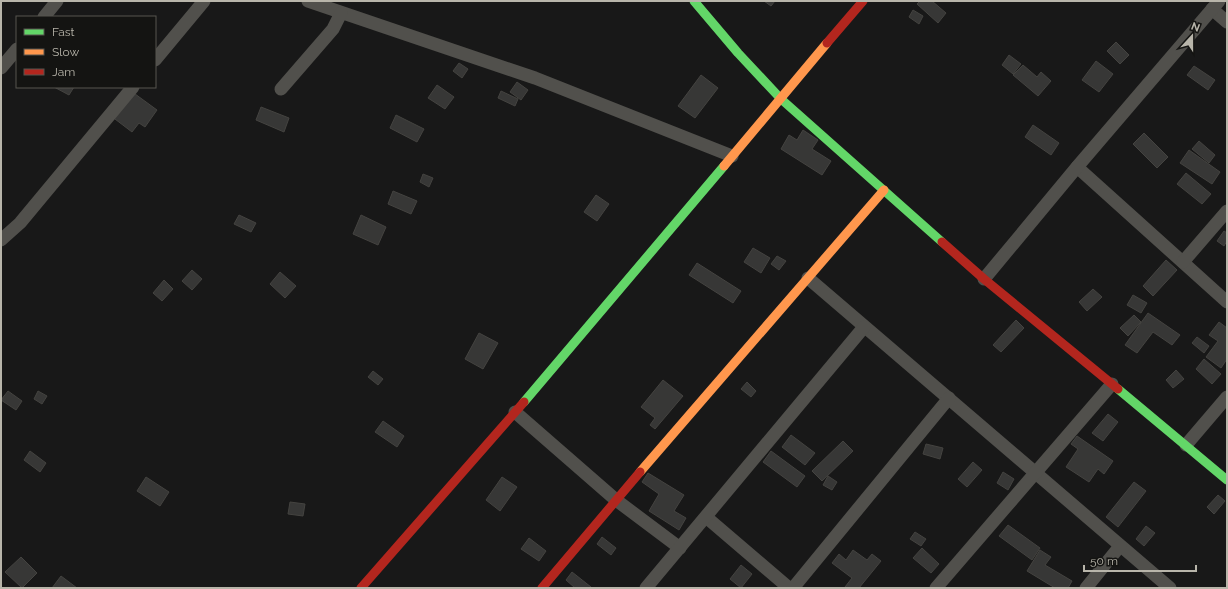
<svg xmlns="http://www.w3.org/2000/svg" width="1228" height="589" viewBox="0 0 1228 589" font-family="Raleway,sans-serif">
  <rect width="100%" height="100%" fill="#181818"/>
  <g fill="#373736" stroke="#444340">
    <polygon points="764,1 775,1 771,6"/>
    <polygon points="920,1 932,1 946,13 938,23 917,4"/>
    <polygon points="913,10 923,16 919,24 909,17"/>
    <polygon points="1116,42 1129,55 1120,64 1107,51"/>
    <polygon points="1009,55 1021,64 1013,74 1002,65"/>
    <polygon points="1096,61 1113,74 1099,92 1082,80"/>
    <polygon points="459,63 468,69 462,78 453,71"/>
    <polygon points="1023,65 1037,77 1041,72 1051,81 1038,96 1013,75"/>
    <polygon points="1194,66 1215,80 1208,90 1187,75"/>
    <polygon points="701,75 718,88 695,118 678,106"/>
    <polygon points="517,82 528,90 521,100 510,92"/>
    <polygon points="437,85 454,97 445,109 428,98"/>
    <polygon points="54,87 74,87 69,95"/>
    <polygon points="131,91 157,110 145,127 139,123 132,132 111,116"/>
    <polygon points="501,91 518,99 515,106 498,98"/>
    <polygon points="261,107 289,118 284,132 256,120"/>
    <polygon points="396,115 424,129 417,142 390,128"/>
    <polygon points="1033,125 1059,143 1051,155 1025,137"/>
    <polygon points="803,130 818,140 812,149 831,161 822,175 781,149 789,135 797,140"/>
    <polygon points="1144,133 1168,157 1157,168 1133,144"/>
    <polygon points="1199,141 1215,155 1209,163 1192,149"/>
    <polygon points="1189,150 1220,172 1212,184 1180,163"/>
    <polygon points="1186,173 1211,194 1202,204 1177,184"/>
    <polygon points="423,174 433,178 429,187 420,182"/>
    <polygon points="393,191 417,201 411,214 388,204"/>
    <polygon points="596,195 609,204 597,221 584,212"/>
    <polygon points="239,215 256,223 251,232 234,224"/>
    <polygon points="361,215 386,227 378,245 353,234"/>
    <polygon points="1224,231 1227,233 1227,241 1224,246 1217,241"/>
    <polygon points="753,248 770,258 761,273 744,262"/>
    <polygon points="777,256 786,261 779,270 771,264"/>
    <polygon points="1166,260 1177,270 1153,296 1143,286"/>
    <polygon points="697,263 741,291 733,303 689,275"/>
    <polygon points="192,270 202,279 192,290 182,281"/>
    <polygon points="280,272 296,286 285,298 270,284"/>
    <polygon points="164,280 173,289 162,301 153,293"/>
    <polygon points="1093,289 1102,297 1087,311 1079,302"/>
    <polygon points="1133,295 1147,303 1141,313 1127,305"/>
    <polygon points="1148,313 1180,335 1172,345 1153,332 1137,353 1125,345"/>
    <polygon points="1134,315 1141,322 1128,336 1120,328"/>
    <polygon points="1016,320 1024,328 1001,352 993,345"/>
    <polygon points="1219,322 1227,328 1227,359 1221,368 1206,357 1218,341 1209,335"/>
    <polygon points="479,333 498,343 483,369 465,359"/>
    <polygon points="1197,337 1209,346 1204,353 1192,343"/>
    <polygon points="1204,359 1221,374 1212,384 1196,369"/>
    <polygon points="1176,370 1184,379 1173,388 1166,380"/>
    <polygon points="373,371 383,379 378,385 368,377"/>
    <polygon points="663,380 683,396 655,429 650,425 655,418 641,407"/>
    <polygon points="747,382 756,391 751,397 741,389"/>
    <polygon points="8,391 22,401 16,410 1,400"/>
    <polygon points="38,391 47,396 42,404 34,399"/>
    <polygon points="1108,414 1118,422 1103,441 1092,433"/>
    <polygon points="383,421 404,436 397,447 375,432"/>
    <polygon points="791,435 815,453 805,465 782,447"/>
    <polygon points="1077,436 1113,461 1104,474 1098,469 1089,482 1066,467 1078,449 1071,444"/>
    <polygon points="843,441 853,451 822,481 812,471"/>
    <polygon points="926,444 943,448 940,459 923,454"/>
    <polygon points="30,451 46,463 40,472 24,460"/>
    <polygon points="771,451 805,476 797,487 763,462"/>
    <polygon points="973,462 982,470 967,487 958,479"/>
    <polygon points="1003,472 1014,479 1008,490 997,483"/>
    <polygon points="648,473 684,495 674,511 686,518 679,530 649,511 659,494 642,482"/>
    <polygon points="828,476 837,482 832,490 823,485"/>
    <polygon points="146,477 169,492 160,506 137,491"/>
    <polygon points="502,477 517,487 500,511 486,500"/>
    <polygon points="1134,482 1146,491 1118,527 1106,517"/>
    <polygon points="1218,495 1225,501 1214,514 1207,507"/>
    <polygon points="290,502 305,504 303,516 288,514"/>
    <polygon points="1008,525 1040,548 1032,560 999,536"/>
    <polygon points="1146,526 1155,533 1144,546 1136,539"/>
    <polygon points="915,532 926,539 921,546 910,539"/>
    <polygon points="602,537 616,548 611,555 597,544"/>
    <polygon points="529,538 546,551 539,561 521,549"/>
    <polygon points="922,548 939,564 931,573 913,558"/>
    <polygon points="853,550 867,560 872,554 881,561 859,588 846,588 845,587 852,578 832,563 839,554 846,560"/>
    <polygon points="1040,550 1051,557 1045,565 1072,581 1068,588 1055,588 1027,571"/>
    <polygon points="21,557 37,573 22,588 5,572"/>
    <polygon points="741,565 752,574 741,588 730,579"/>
    <polygon points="572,572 591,587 590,588 575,588 566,580"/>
    <polygon points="61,576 77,588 52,588"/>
  </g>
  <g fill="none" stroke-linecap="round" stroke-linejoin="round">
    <g stroke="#51504c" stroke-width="13">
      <polyline points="308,1 535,78 732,156"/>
      <polyline points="1212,9 1227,22"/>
      <polyline points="44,17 57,1"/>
      <polyline points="155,60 204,1"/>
      <polyline points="1,68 17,49"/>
      <polyline points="281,89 333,29 341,13"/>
      <polyline points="1077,167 1227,302"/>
      <polyline points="1,240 20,223 133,87"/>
      <polyline points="1183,262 1227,211"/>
      <polyline points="808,278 1170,588"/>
      <polyline points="984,279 1077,167 1219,1"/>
      <polyline points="515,412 616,500 680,548"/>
      <polyline points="1186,445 1227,397"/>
      <polyline points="706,517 789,588"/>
      <polyline points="646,588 864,327"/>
      <polyline points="793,588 949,398"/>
      <polyline points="936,588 1112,384"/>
      <polyline points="1086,588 1120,546"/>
    </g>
    <g stroke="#63d668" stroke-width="9">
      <polyline points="694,1 738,53 781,99 942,242"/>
      <polyline points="1118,389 1227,480"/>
      <polyline points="524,402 724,166"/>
    </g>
    <g stroke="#ff974d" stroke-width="9">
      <polyline points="724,166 827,43"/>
      <polyline points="640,472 884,190"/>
    </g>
    <g stroke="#b3261e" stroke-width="9">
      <polyline points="827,43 863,1"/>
      <polyline points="942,242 984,279 1118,389"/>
      <polyline points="361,588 524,402"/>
      <polyline points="542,588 640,472"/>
    </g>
  </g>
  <rect width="1228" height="589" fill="none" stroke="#b8b5aa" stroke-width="4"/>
  <rect x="16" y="16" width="140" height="72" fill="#141412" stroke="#56544f"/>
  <rect x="24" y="29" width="20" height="6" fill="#63d668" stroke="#56544f"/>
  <text x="52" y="36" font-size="12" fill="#b8b5aa">Fast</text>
  <rect x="24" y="49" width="20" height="6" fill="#ff974d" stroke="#56544f"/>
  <text x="52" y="56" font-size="12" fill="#b8b5aa">Slow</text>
  <rect x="24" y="69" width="20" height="6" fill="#b3261e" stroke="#56544f"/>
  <text x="52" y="76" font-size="12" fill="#b8b5aa">Jam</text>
  <g transform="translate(1192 36) rotate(21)" stroke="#141412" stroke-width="3" paint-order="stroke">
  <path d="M0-3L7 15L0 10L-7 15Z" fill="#b8b5aa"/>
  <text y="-6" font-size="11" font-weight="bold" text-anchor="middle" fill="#b8b5aa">N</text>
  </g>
  <path d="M1084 565v6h112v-6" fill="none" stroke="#b8b5aa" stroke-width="2"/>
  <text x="1090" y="565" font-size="12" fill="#b8b5aa" stroke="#141412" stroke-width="3" paint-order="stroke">50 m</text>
</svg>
